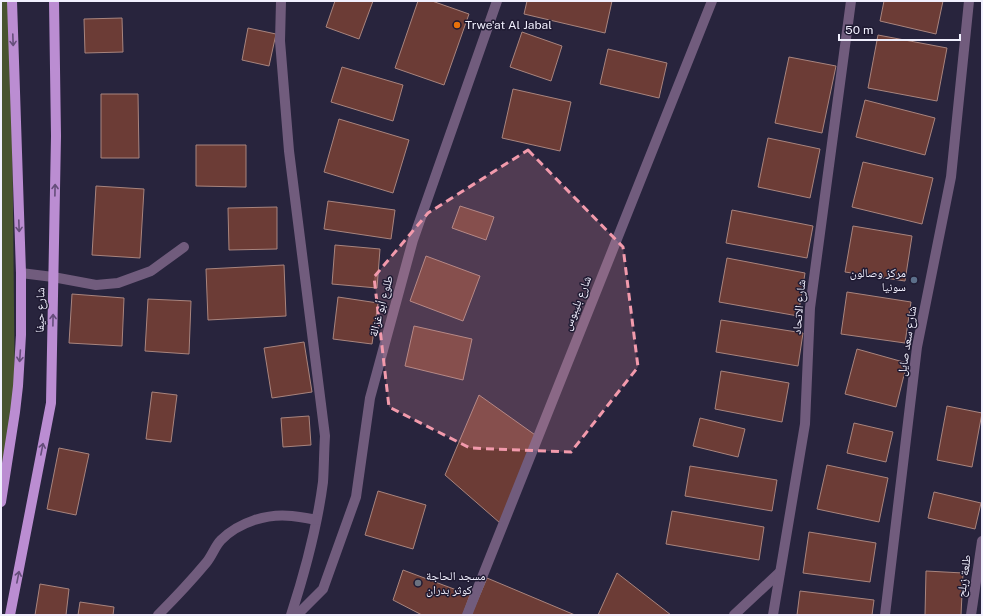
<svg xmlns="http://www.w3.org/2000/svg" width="983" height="616" viewBox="0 0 983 616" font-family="'Public Sans','Noto Naskh Arabic',sans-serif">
  <rect width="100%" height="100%" fill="#28243d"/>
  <polygon fill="#485430" points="1,1 11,1 15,412 1,485"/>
  <g fill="#6c3c36" stroke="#a8847e">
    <polygon points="335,1 373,1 359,39 326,27"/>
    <polygon points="418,1 432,1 469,14 444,85 395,68"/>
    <polygon points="527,1 612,1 605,33 524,14"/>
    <polygon points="884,1 943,1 936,34 880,21"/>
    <polygon points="122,18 123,52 85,53 84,19"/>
    <polygon points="248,28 276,34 269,66 242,60"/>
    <polygon points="522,32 562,46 551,81 510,67"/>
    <polygon points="878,35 947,48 937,101 868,88"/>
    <polygon points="608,49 667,63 659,98 600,84"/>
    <polygon points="789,57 836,66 822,133 775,123"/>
    <polygon points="342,67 403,85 393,121 331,102"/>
    <polygon points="513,89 571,102 560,151 502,138"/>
    <polygon points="101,94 138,94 139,158 101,158"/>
    <polygon points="865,100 935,118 925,155 856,137"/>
    <polygon points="339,119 409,140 393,193 324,172"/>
    <polygon points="768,138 820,149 810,198 758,187"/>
    <polygon points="196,145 246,145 246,187 196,186"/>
    <polygon points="863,162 933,178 922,224 852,207"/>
    <polygon points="96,186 144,189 140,258 92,255"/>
    <polygon points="328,201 395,210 391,239 324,229"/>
    <polygon points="460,206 494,217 486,240 452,228"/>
    <polygon points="277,207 277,249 229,250 228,208"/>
    <polygon points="732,210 813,226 807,258 726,243"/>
    <polygon points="853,226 912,236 905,281 845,272"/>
    <polygon points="335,245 380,249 377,288 332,284"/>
    <polygon points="426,256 480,276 463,321 410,301"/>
    <polygon points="727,258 805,273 798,316 719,302"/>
    <polygon points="284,265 286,316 208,320 206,269"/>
    <polygon points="847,292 911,302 905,343 841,334"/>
    <polygon points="72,294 124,298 122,346 69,343"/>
    <polygon points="338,297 378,303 372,344 333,339"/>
    <polygon points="148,299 191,301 189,354 145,351"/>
    <polygon points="721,320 803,333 798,366 716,352"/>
    <polygon points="414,326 472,339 463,380 405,366"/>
    <polygon points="304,342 312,392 272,398 264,348"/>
    <polygon points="857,349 907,363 896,407 845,394"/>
    <polygon points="721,371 789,383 782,422 715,409"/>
    <polygon points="152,392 177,395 171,442 146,439"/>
    <polygon points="479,395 538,437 500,523 445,475"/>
    <polygon points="947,406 982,413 972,467 937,460"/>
    <polygon points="309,416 311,445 283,447 281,418"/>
    <polygon points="700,418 745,429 738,457 693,446"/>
    <polygon points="854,423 893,432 886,462 847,453"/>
    <polygon points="59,448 89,454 76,515 47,509"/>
    <polygon points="827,465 888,478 879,522 817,509"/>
    <polygon points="690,466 777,480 772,511 685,496"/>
    <polygon points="378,491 426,505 413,549 365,535"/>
    <polygon points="934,492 981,503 975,529 928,518"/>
    <polygon points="672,511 764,527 759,560 666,544"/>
    <polygon points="809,532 876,543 870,582 803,573"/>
    <polygon points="403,570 470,595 463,615 422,615 393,600"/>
    <polygon points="926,571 963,573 961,615 925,615"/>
    <polygon points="617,573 671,615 598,615"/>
    <polygon points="487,578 575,615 471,615"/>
    <polygon points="40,584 69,589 66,615 35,615"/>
    <polygon points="800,591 874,600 872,615 797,615"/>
    <polygon points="80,602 114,607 113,615 78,615"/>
  </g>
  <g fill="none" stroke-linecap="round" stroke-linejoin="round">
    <g stroke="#715c7d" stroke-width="10">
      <path d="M 281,1 L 280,41 L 289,151 L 325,436 C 324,451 324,467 323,482 C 317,528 305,572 291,615"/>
      <polyline points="21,273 53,277 96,285 118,283 151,271 184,247"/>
      <path d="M 158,615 C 175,598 191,581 206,563 C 212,556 215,546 221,540 C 239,522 268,513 292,516 C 300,517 308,518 316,520"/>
      <polyline points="297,615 323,589 356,497 370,398 413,240 497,1"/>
      <polyline points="467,615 712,1"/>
      <polyline points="734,615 780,572"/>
      <polyline points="773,615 805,424 810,308 851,1"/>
      <polyline points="885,615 917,347 951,177 969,1"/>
      <polyline points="971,615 982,541"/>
    </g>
    <g stroke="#bb8dd2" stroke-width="10">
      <polyline points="1,502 15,412 18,386 21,335 21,273 12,1"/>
      <polyline points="10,615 51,403 56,136 54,1"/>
    </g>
  </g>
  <defs><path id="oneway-shaft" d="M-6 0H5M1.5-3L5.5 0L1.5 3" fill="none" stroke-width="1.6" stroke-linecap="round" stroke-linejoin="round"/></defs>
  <g stroke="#654e7a">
    <use href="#oneway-shaft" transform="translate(13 40) rotate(88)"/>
    <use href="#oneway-shaft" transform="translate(55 190) rotate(-89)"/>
    <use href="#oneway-shaft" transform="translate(19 226) rotate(88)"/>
    <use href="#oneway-shaft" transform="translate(53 320) rotate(-89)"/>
    <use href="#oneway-shaft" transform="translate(20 356) rotate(94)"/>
    <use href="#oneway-shaft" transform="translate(42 449) rotate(-79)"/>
    <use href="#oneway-shaft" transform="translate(18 577) rotate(-79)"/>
  </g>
  <path fill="#f29aac" fill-opacity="0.2" stroke="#f29aac" stroke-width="3" stroke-dasharray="8 5" stroke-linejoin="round" d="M 528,150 L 623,247 L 638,367 L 571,452 L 470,448 L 389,407 L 374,277 L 428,213 Z"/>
  <circle fill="#e8710a" stroke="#1f1a32" stroke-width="1.5" cx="457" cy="25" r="4"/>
  <circle fill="#5c6f8a" stroke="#1f1a32" stroke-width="1.5" cx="914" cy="280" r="4"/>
  <circle fill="#6b7280" stroke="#1f1a32" stroke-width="1.5" cx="418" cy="583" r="4"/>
  <g text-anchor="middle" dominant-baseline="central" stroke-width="3" stroke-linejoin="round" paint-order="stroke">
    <g font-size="12" fill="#f1f0fe" stroke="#1f1a32" text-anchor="start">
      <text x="465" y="25">Trwe'at Al Jabal</text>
      <text x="906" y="273" text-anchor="end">مركز وصالون<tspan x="906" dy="14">سونيا</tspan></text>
      <text x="426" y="576">مسجد الحاجة<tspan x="426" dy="14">كوثر بدران</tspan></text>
    </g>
    <g font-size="12" fill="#f1f0fe" stroke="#1f1a32">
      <text transform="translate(577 303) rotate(-68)">شارع بليبوس</text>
      <text transform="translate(381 306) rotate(-75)">طلوع أبو غزالة</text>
      <text transform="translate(799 307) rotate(-85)">شارع الاتحاد</text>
      <text transform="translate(40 310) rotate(-89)">شارع حيفا</text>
      <text transform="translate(907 341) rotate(-81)">شارع سعد صايل</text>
      <text transform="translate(964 576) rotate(-82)">طلعة زبلح</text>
    </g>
  </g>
  <rect width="983" height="616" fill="none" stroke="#f1f0fe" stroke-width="4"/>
  <path d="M839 34v6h121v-6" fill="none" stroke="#f1f0fe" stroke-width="2"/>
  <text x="845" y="34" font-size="12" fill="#f1f0fe" stroke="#1f1a32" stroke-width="3" paint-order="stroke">50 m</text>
</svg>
